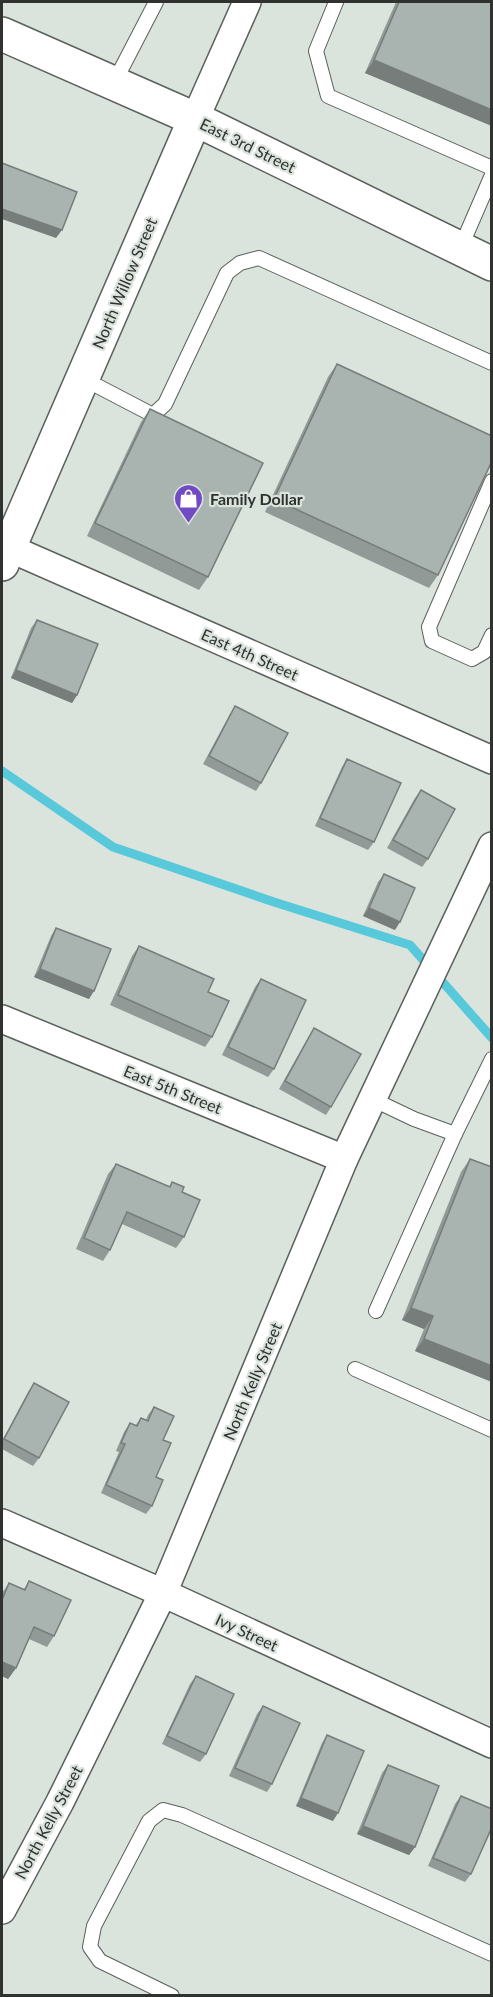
<svg xmlns="http://www.w3.org/2000/svg" width="493" height="1997" viewBox="0 0 493 1997" font-family="Lato,sans-serif">
  <rect width="100%" height="100%" fill="#dbe3dd"/>
  <g fill="none" stroke-linecap="round" stroke-linejoin="round">
    <polyline stroke="#57c9da" stroke-width="9" points="2,771 113,847 274,902 410,945 492,1038"/>
    <defs>
      <g id="lane">
        <polyline points="336,2 316,51 328,96 492,168"/>
        <polyline points="114,83 156,2"/>
        <polyline points="460,249 492,175"/>
        <polyline points="82,378 153,415 165,404 227,273 240,263 259,258 492,363"/>
        <polyline points="492,481 429,627 432,641 472,659 484,652 492,635"/>
        <polyline points="372,1099 414,1119 455,1134 376,1311"/>
        <polyline points="455,1134 492,1059"/>
        <polyline points="355,1369 492,1430"/>
        <polyline points="172,1996 100,1961 90,1947 94,1926 149,1821 163,1810 182,1815 492,1954"/>
      </g>
      <g id="street">
        <polyline points="195,119 247,2"/>
        <polyline points="9,548 492,760"/>
        <polyline points="2,1019 344,1159"/>
        <polyline points="2,1523 163,1593 492,1744"/>
        <polyline points="2,1910 60,1802 163,1593 344,1159 492,846"/>
      </g>
      <g id="secondary">
        <polyline points="2,34 195,119 492,264"/>
        <polyline points="2,564 195,119"/>
      </g>
    </defs>
    <use href="#lane" stroke="#5a605b" stroke-width="16"/>
    <use href="#street" stroke="#5a605b" stroke-width="30"/>
    <use href="#secondary" stroke="#5a605b" stroke-width="36"/>
    <use href="#lane" stroke="#fff" stroke-width="14"/>
    <use href="#street" stroke="#fff" stroke-width="27"/>
    <use href="#secondary" stroke="#fff" stroke-width="33"/>
  </g>
  <g fill="#919a97">
    <polygon points="396,2 492,2 492,126 365,73"/>
    <polygon points="337,364 438,575 429,588 265,512 328,377"/>
    <polygon points="150,409 208,577 199,590 87,536 141,422"/>
    <polygon points="37,620 77,695 72,703 11,678 31,628"/>
    <polygon points="235,706 261,783 256,791 203,764 230,714"/>
    <polygon points="347,759 374,842 368,850 315,826 342,767"/>
    <polygon points="421,790 428,859 422,867 387,848 415,798"/>
    <polygon points="384,874 395,930 363,916 378,882"/>
    <polygon points="56,928 89,999 34,977 51,936"/>
    <polygon points="139,946 208,992 212,1037 205,1047 110,1005 132,956"/>
    <polygon points="261,979 274,1069 268,1077 222,1055 255,987"/>
    <polygon points="314,1028 331,1107 326,1115 279,1089 309,1036"/>
    <polygon points="470,1159 492,1167 492,1382 415,1351 424,1329 402,1320 461,1172"/>
    <polygon points="116,1164 169,1187 172,1182 182,1192 184,1237 176,1248 122,1224 110,1250 103,1261 76,1249 108,1174"/>
    <polygon points="34,1383 39,1458 33,1466 2,1449 2,1441 28,1392"/>
    <polygon points="154,1407 163,1440 152,1506 146,1514 101,1493 119,1452 116,1451 124,1432 130,1423 135,1426 141,1418 146,1420 148,1415"/>
    <polygon points="29,1581 54,1636 47,1647 29,1639 16,1668 8,1679 2,1676 2,1593 9,1583 24,1589"/>
    <polygon points="196,1676 206,1754 200,1762 162,1744 190,1684"/>
    <polygon points="263,1706 272,1784 267,1792 229,1776 257,1714"/>
    <polygon points="327,1735 333,1821 296,1806 322,1743"/>
    <polygon points="388,1765 415,1847 409,1855 357,1834 382,1773"/>
    <polygon points="461,1796 471,1874 465,1882 428,1866 455,1804"/>
  </g>
  <g fill="#767d7b">
    <polygon points="374,60 492,110 492,126 365,73"/>
    <polygon points="2,209 62,230 56,238 2,219"/>
    <polygon points="16,670 77,695 72,703 11,678"/>
    <polygon points="369,908 400,922 395,930 363,916"/>
    <polygon points="40,969 94,991 89,999 34,977"/>
    <polygon points="411,1308 433,1316 424,1329 402,1320"/>
    <polygon points="424,1339 492,1366 492,1382 415,1351"/>
    <polygon points="2,1662 16,1668 8,1679 2,1676"/>
    <polygon points="301,1798 338,1813 333,1821 296,1806"/>
    <polygon points="363,1826 415,1847 409,1855 357,1834"/>
  </g>
  <g fill="#a9b3b0" stroke="#767d7b" stroke-width="1.5">
    <polygon points="399,2 492,2 492,110 374,60"/>
    <polygon points="2,163 77,192 62,230 2,209"/>
    <polygon points="337,364 492,436 492,461 438,575 274,499"/>
    <polygon points="150,409 263,463 208,577 95,523"/>
    <polygon points="37,620 98,644 77,695 16,670"/>
    <polygon points="235,706 288,733 261,783 209,756"/>
    <polygon points="347,759 401,783 374,842 320,818"/>
    <polygon points="421,790 455,809 428,859 393,840"/>
    <polygon points="384,874 415,888 400,922 369,908"/>
    <polygon points="56,928 111,949 94,991 40,969"/>
    <polygon points="139,946 214,979 208,992 229,1001 212,1037 118,995"/>
    <polygon points="261,979 306,1000 274,1069 228,1047"/>
    <polygon points="314,1028 361,1054 331,1107 285,1081"/>
    <polygon points="470,1159 492,1167 492,1366 424,1339 433,1316 411,1308"/>
    <polygon points="116,1164 170,1187 172,1182 184,1187 182,1192 200,1200 184,1237 127,1212 110,1250 84,1238"/>
    <polygon points="34,1383 69,1402 39,1458 4,1439"/>
    <polygon points="154,1407 174,1416 163,1440 171,1443 156,1477 163,1480 152,1506 106,1485 125,1444 121,1443 130,1423 137,1426 141,1418 148,1421"/>
    <polygon points="29,1581 71,1600 54,1636 34,1627 16,1668 2,1662 2,1600 9,1583 25,1590"/>
    <polygon points="196,1676 234,1694 206,1754 167,1736"/>
    <polygon points="263,1706 300,1723 272,1784 235,1768"/>
    <polygon points="327,1735 364,1751 338,1813 301,1798"/>
    <polygon points="388,1765 439,1786 415,1847 363,1826"/>
    <polygon points="461,1796 492,1809 492,1827 471,1874 433,1858"/>
  </g>
  <defs>
    <symbol id="shop-pin" viewBox="-11 -11 22 30"><path d="M0 17L-7.5 6A9.5 9.5 0 1 1 7.5 6Z" fill="#724bc4" stroke="#dbe3dd"/><path d="M-5-2.5h2.3a2.7 3.5 0 0 1 5.4 0H5L5.5 6h-11ZM-1.5-2.5h3a1.5 2.3 0 0 0-3 0Z" fill="#fff"/></symbol>
  </defs>
  <g fill-rule="evenodd">
    <use href="#shop-pin" x="172" y="482" width="33" height="45"/>
  </g>
  <g text-anchor="middle" dominant-baseline="central" stroke-width="4.5" stroke-linejoin="round" paint-order="stroke">
    <g font-size="16" fill="#303230" stroke="#dbe3dd">
      <text transform="translate(248 145) rotate(26)">East 3rd Street</text>
      <text transform="translate(124 283) rotate(-67)">North Willow Street</text>
      <text transform="translate(250 654) rotate(24)">East 4th Street</text>
      <text transform="translate(173 1089) rotate(22)">East 5th Street</text>
      <text transform="translate(252 1381) rotate(-67)">North Kelly Street</text>
      <text transform="translate(247 1632) rotate(25)">Ivy Street</text>
      <text transform="translate(48 1822) rotate(-62)">North Kelly Street</text>
    </g>
    <g font-size="16" font-weight="bold" fill="#303230" stroke="#dbe3dd" text-anchor="start">
      <text x="210" y="498">Family Dollar</text>
    </g>
  </g>
  <rect width="493" height="1997" fill="none" stroke="#303230" stroke-width="6"/>
</svg>
